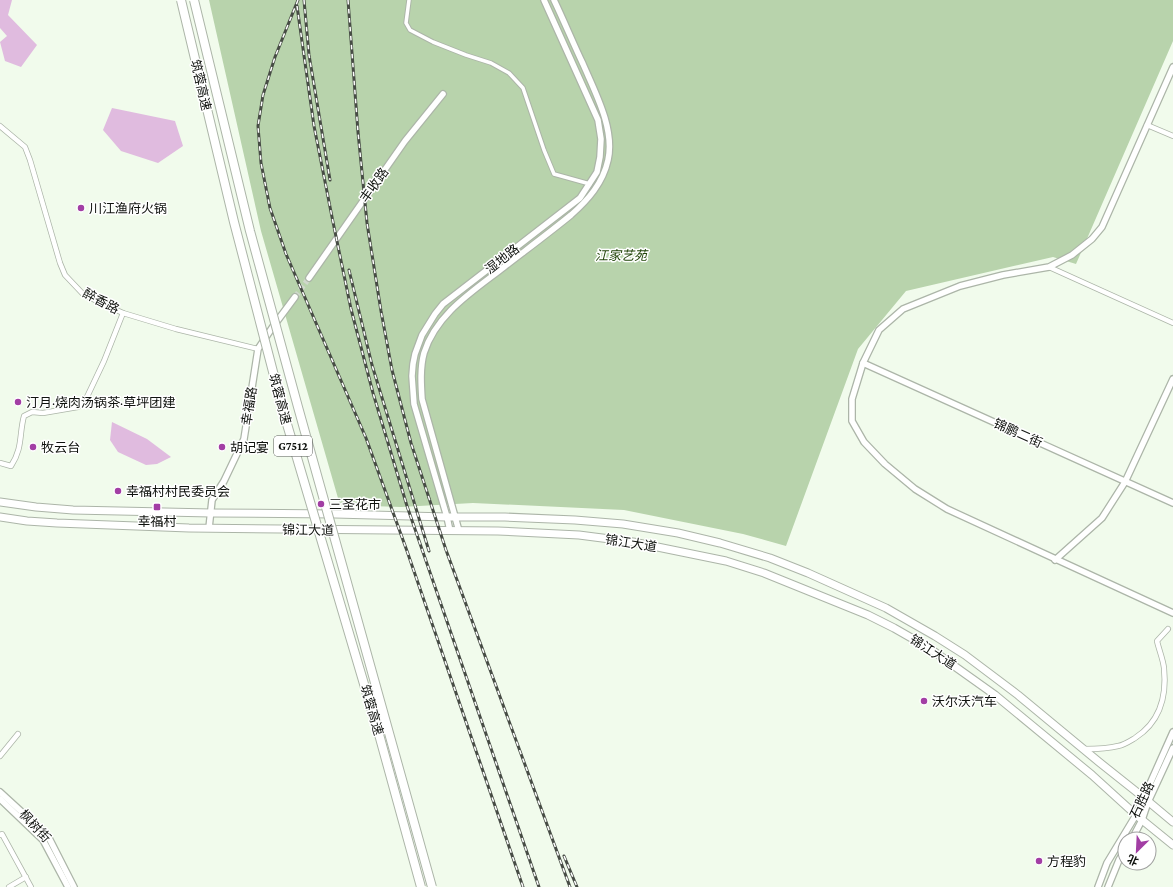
<svg xmlns="http://www.w3.org/2000/svg" width="1173" height="887" viewBox="0 0 1173 887" font-family="'Crimson Pro','Noto Sans SC',serif">
  <rect width="100%" height="100%" fill="#f1fbec"/>
  <polygon fill="#b8d3ac" points="209,0 1173,0 1173,41 1076,264 1053,257 906,291 858,349 786,546 743,534 624,510 473,503 401,507 340,505 261,231"/>
  <g fill="#e0bbdf">
    <polygon points="0,0 12,0 8,15 37,45 21,67 5,61 0,42 7,36 0,28"/>
    <polygon points="112,108 175,121 183,146 158,163 121,151 103,130"/>
    <polygon points="112,422 147,439 171,457 157,464 146,465 118,452 110,440"/>
  </g>
  <g fill="none" stroke-linecap="round" stroke-linejoin="round">
    <polyline stroke="#cfd8cb" stroke-width="5.5" stroke-dasharray="5.5 3" stroke-linecap="butt" points="295,297 309,278"/>
    <defs>
      <polyline id="pedestrian" points="409,0 406,23 410,30 433,42 466,55 491,63 509,73 523,88 544,150 554,174 590,184"/>
      <g id="minor">
        <polyline points="1147,125 1173,136"/>
        <polyline points="0,126 25,147 30,160 60,263 65,275 83,294 103,304 123,313 176,329 258,349"/>
        <polyline points="1049,267 1173,323"/>
        <path d="M 0,463 L 11,466 C 23,448 19,434 24,416 L 32,412 L 43,413 L 78,407 L 86,399 L 104,361 L 123,313"/>
        <path d="M 1084,749 C 1096,749 1107,749 1118,746 C 1124,745 1130,741 1135,738 C 1160,722 1167,697 1164,668 C 1163,659 1159,650 1157,641 L 1168,629"/>
        <polyline points="0,756 18,734"/>
        <polyline points="0,835 2,834 31,887"/>
        <polyline points="9,887 26,877"/>
      </g>
      <g id="tertiary">
        <polyline points="1173,67 1102,227 1092,239 1072,255 1049,267 1003,275 960,286 903,309 879,330 863,363 852,399 852,421 864,442 885,464 915,489 947,509 1173,613"/>
        <polyline points="309,278 405,141 443,94"/>
        <polyline points="863,363 1173,503"/>
        <polyline points="209,528 212,500 224,481 244,439 258,349 272,328 295,297"/>
        <polyline points="450,531 447,517 414,404 412,376 413,364 415,354 422,335 435,314 443,304 580,198 597,172 600,157 601,139 598,120 544,0"/>
        <path d="M 459,531 L 422,399 C 421,384 420,368 424,353 C 436,314 473,291 504,267 C 526,250 549,233 571,215 C 588,200 603,183 608,160 C 615,129 595,92 583,64 C 573,43 564,21 554,0"/>
        <polyline points="1055,560 1102,518 1125,482 1173,379"/>
        <polyline points="0,792 48,836 74,887"/>
        <polyline points="0,799 43,840 68,887"/>
        <polyline points="1132,839 1142,820 1148,802 1173,748"/>
        <polyline points="1098,887 1107,863 1136,815 1173,732"/>
        <polyline points="1108,887 1119,860 1125,850"/>
      </g>
      <g id="secondary">
        <polyline points="0,502 36,507 73,510 211,513 335,514 447,517 505,517 575,520 623,524 678,533 720,543 770,558 808,573 886,608 935,636 965,655 1018,695 1099,762 1143,797 1173,822"/>
        <polyline points="0,517 27,521 57,523 189,528 498,531 579,535 633,542 726,561 764,573 868,615 894,628 929,648 995,695 1092,775 1136,815 1173,845"/>
      </g>
    </defs>
    <use href="#pedestrian" stroke="#acb5a8" stroke-width="5.5"/>
    <use href="#minor" stroke="#acb5a8" stroke-width="6"/>
    <use href="#tertiary" stroke="#acb5a8" stroke-width="8"/>
    <use href="#secondary" stroke="#acb5a8" stroke-width="9"/>
    <use href="#pedestrian" stroke="#fff" stroke-width="3.5"/>
    <use href="#minor" stroke="#fff" stroke-width="4.5"/>
    <use href="#tertiary" stroke="#fff" stroke-width="5.5"/>
    <use href="#secondary" stroke="#fff" stroke-width="7"/>
    <defs>
      <g id="rail">
        <polyline points="298,0 275,57 263,95 258,126 261,163 270,208 286,254 366,438 407,551 523,887"/>
        <polyline points="304,0 309,55 330,180"/>
        <polyline points="348,0 358,132 367,223 381,311 392,370 411,443 446,550 570,887"/>
        <polyline points="297,6 314,126 333,222 351,309 373,393 407,506 539,887"/>
        <polyline points="349,270 372,365 429,551"/>
        <polyline points="564,856 577,887"/>
      </g>
    </defs>
    <use href="#rail" stroke="#474c45" stroke-width="3"/>
    <use href="#rail" stroke="#fff" stroke-width="1.5" stroke-dasharray="4.5" stroke-linecap="butt"/>
    <defs>
      <g id="motorway-bridge">
        <polyline points="181,0 234,222 284,414 380,738 421,887"/>
        <polyline points="194,0 250,231 298,407 432,887"/>
      </g>
    </defs>
    <use href="#motorway-bridge" stroke="#acb5a8" stroke-width="10" stroke-linecap="butt"/>
    <use href="#motorway-bridge" stroke="#fff" stroke-width="8"/>
  </g>
  <g fill="#a23ea4" stroke="#fff" stroke-width="1.5">
    <circle cx="81" cy="208" r="4"/>
    <circle cx="18" cy="402" r="4"/>
    <circle cx="33" cy="447" r="4"/>
    <circle cx="222" cy="447" r="4"/>
    <circle cx="118" cy="491" r="4"/>
    <circle cx="321" cy="504" r="4"/>
    <rect x="153" y="503" width="8" height="8" rx="2"/>
    <circle cx="924" cy="701" r="4"/>
    <circle cx="1039" cy="861" r="4"/>
  </g>
  <g text-anchor="middle" dominant-baseline="central" stroke-width="3" stroke-linejoin="round" paint-order="stroke">
    <rect fill="#fff" stroke="#575956" stroke-width="1" x="274" y="436" width="38" height="20" rx="3"/>
    <g font-size="12" font-weight="bold" fill="#0f120e">
      <text x="293" y="446">G7512</text>
    </g>
    <g font-size="13" fill="#0f120e" stroke="#fff">
      <text transform="translate(201 85) rotate(77)">筑蓉高速</text>
      <text transform="translate(374 185) rotate(-55)">丰收路</text>
      <text transform="translate(502 259) rotate(-38)">湿地路</text>
      <text transform="translate(101 301) rotate(28)">醉香路</text>
      <text transform="translate(280 399) rotate(75)">筑蓉高速</text>
      <text transform="translate(249 406) rotate(-81)">幸福路</text>
      <text transform="translate(1018 433) rotate(24)">锦鹏二街</text>
      <text transform="translate(308 530) rotate(1)">锦江大道</text>
      <text transform="translate(631 543) rotate(9)">锦江大道</text>
      <text transform="translate(933 652) rotate(33)">锦江大道</text>
      <text transform="translate(372 710) rotate(74)">筑蓉高速</text>
      <text transform="translate(1142 800) rotate(-65)">石胜路</text>
      <text transform="translate(35 826) rotate(47)">枫树街</text>
    </g>
    <g font-size="13" fill="#0f120e" stroke="#fff" text-anchor="start">
      <text x="89" y="208">川江渔府火锅</text>
      <text x="26" y="402">汀月·烧肉汤锅茶·草坪团建</text>
      <text x="41" y="447">牧云台</text>
      <text x="230" y="447">胡记宴</text>
      <text x="126" y="491">幸福村村民委员会</text>
      <text x="329" y="504">三圣花市</text>
      <text x="157" y="521" text-anchor="middle">幸福村</text>
      <text x="932" y="701">沃尔沃汽车</text>
      <text x="1047" y="861">方程豹</text>
    </g>
    <g font-size="13" font-style="italic" fill="#214409" stroke="#fff">
      <text x="621" y="255">江家艺苑</text>
    </g>
  </g>
  <g transform="translate(1137 851) rotate(204)"><circle r="19" fill="#ffffff" stroke="#9fa09f"/>
  <path d="M0-3L7 15L0 10L-7 15Z" fill="#a23ea4"/>
  <text y="-6" font-size="11" font-weight="bold" text-anchor="middle" fill="#0f120e">北</text>
  </g>
</svg>
